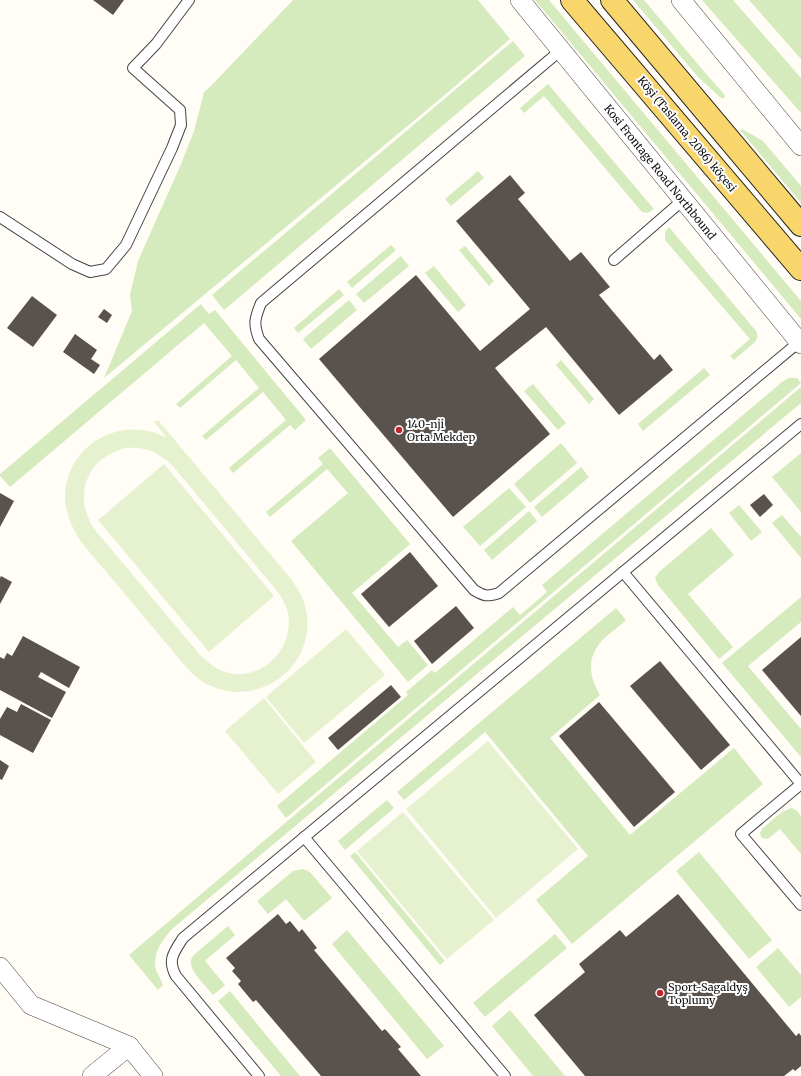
<svg xmlns="http://www.w3.org/2000/svg" width="801" height="1076" viewBox="0 0 801 1076" font-family="Merriweather,serif">
  <rect width="100%" height="100%" fill="#fffdf5"/>
  <g fill="#d5ebbd">
    <polygon points="293,0 478,0 510,39 440,99 104,378 132,311 130,295 138,261 181,164 194,131 204,92 211,86"/>
    <polygon points="535,0 549,0 801,301 801,319"/>
    <polygon points="633,0 644,0 701,68 724,94 725,97 724,98 721,98 698,77"/>
    <polygon points="702,0 733,0 801,78 801,113"/>
    <polygon points="749,0 801,0 801,59"/>
    <polygon points="513,41 525,56 224,310 212,295"/>
    <polygon points="548,84 654,209 648,213 642,212 544,96 524,113 520,108"/>
    <polygon points="742,129 763,141 801,186 801,203 740,130"/>
    <polygon points="478,171 484,178 451,206 445,199"/>
    <path d="M 669,227 L 756,331 C 758,335 758,338 755,342 L 734,360 L 730,356 L 750,339 L 665,240 L 665,232 Z"/>
    <polygon points="391,245 396,250 352,288 347,282"/>
    <polygon points="465,246 494,281 489,286 459,250"/>
    <polygon points="401,256 409,266 364,303 356,294"/>
    <polygon points="434,266 466,305 458,312 425,273"/>
    <polygon points="339,289 344,295 298,333 294,328"/>
    <polygon points="349,300 357,310 311,349 303,339"/>
    <polygon points="201,304 209,314 215,310 306,420 295,430 290,425 233,473 229,468 286,420 263,392 206,440 202,436 259,388 236,360 180,408 176,404 232,356 204,323 10,487 0,476 0,474"/>
    <polygon points="561,360 594,399 589,404 556,365"/>
    <polygon points="704,368 710,375 643,431 638,424"/>
    <polygon points="788,378 797,378 801,383 286,818 277,806 408,695 406,692 432,670 435,673 513,607 520,615 547,592 542,585 782,382"/>
    <polygon points="533,384 566,423 558,430 524,391"/>
    <path d="M 801,387 L 801,403 L 172,929 C 162,941 152,953 156,970 C 158,975 161,980 163,985 L 158,990 L 129,955 Z"/>
    <polygon points="561,443 577,463 530,503 514,484"/>
    <polygon points="330,448 410,544 352,593 398,647 407,640 428,665 408,682 291,541 348,493 327,469 270,517 266,512 323,464 318,458"/>
    <polygon points="801,453 801,512 772,477"/>
    <polygon points="581,467 589,477 542,517 534,507"/>
    <polygon points="509,488 526,507 480,546 463,527"/>
    <polygon points="739,505 762,532 751,541 729,513"/>
    <polygon points="529,511 537,521 492,560 484,550"/>
    <polygon points="782,515 801,537 801,558 772,523"/>
    <polygon points="711,528 734,555 688,594 733,647 719,659 658,585 655,578 659,572"/>
    <polygon points="801,597 801,622 748,666 801,729 801,755 800,756 722,663"/>
    <path d="M 616,608 L 626,620 C 619,627 605,636 600,643 C 586,661 590,677 600,695 L 550,738 L 630,835 L 734,748 L 763,784 L 572,944 L 536,900 L 588,856 L 485,732 L 404,800 L 397,792 Z"/>
    <polygon points="387,800 394,808 345,850 338,841"/>
    <path d="M 792,808 L 797,811 L 801,816 L 801,854 L 780,829 L 769,838 L 765,839 L 761,837 L 760,833 L 762,829 C 771,822 781,810 792,808 Z"/>
    <polygon points="355,852 445,961 440,965 350,856"/>
    <polygon points="699,852 772,940 749,959 676,871"/>
    <polygon points="303,869 310,872 332,898 304,921 286,899 268,914 257,901 293,871"/>
    <path d="M 228,926 L 235,935 L 207,959 L 205,961 L 225,985 L 213,995 C 207,987 189,971 191,961 C 191,958 193,956 196,953 Z"/>
    <polygon points="347,930 444,1046 427,1059 332,944"/>
    <polygon points="555,934 567,948 485,1017 473,1003"/>
    <polygon points="778,948 801,975 801,997 789,1007 756,967"/>
    <polygon points="230,991 300,1076 281,1076 218,1001"/>
    <polygon points="510,1010 565,1076 533,1076 492,1026"/>
  </g>
  <g fill="#e6f2cf" fill-rule="evenodd">
    <path d="M 158,420 L 291,579 C 297,588 303,596 305,606 C 320,661 263,709 211,686 C 201,682 194,675 187,668 L 81,542 C 73,529 66,515 65,499 C 64,446 121,413 167,438 L 154,422 ZM 125,448 C 147,447 156,451 172,465 L 277,591 C 282,598 286,605 288,613 C 289,618 289,626 288,631 C 283,657 262,675 235,674 C 221,673 211,665 201,656 L 95,530 C 93,527 90,523 89,519 C 79,499 84,473 102,459 C 109,454 117,451 125,448 Z"/>
    <polygon points="164,464 274,596 209,652 98,520"/>
    <polygon points="346,629 385,675 304,743 266,697"/>
    <polygon points="264,698 316,762 278,794 225,731"/>
    <polygon points="488,741 578,849 496,918 406,809"/>
    <polygon points="403,812 494,920 447,959 357,851"/>
  </g>
  <g fill="#5a524d">
    <polygon points="93,0 124,0 113,15"/>
    <polygon points="510,175 525,193 518,199 570,261 581,252 610,287 599,295 654,360 660,354 673,370 619,415 546,327 495,368 550,434 453,517 319,359 416,275 480,351 530,309 456,221"/>
    <polygon points="32,296 57,315 33,347 7,328"/>
    <polygon points="104,309 112,315 107,323 98,317"/>
    <polygon points="75,334 97,350 91,359 100,365 94,374 63,352"/>
    <polygon points="0,493 14,501 0,527"/>
    <polygon points="764,494 773,505 760,517 750,505"/>
    <polygon points="410,552 438,586 389,627 361,594"/>
    <polygon points="1,576 12,582 0,604 0,578"/>
    <polygon points="456,606 474,628 432,664 414,641"/>
    <polygon points="23,636 80,667 69,688 41,672 38,677 66,692 52,718 0,690 0,657 4,659 7,653 12,656"/>
    <polygon points="801,637 801,716 762,670"/>
    <polygon points="660,661 730,745 701,770 630,686"/>
    <polygon points="391,685 401,697 338,750 328,738"/>
    <polygon points="599,702 675,792 634,827 559,736"/>
    <polygon points="21,704 51,720 33,753 0,735 0,719 7,707 17,712"/>
    <polygon points="0,760 9,766 2,780 0,779"/>
    <polygon points="678,894 796,1036 799,1033 801,1036 801,1066 795,1071 793,1069 784,1076 585,1076 534,1015 585,972 579,964 620,930 626,937"/>
    <polygon points="278,914 286,924 290,921 299,932 302,929 317,948 314,950 382,1031 385,1029 401,1047 398,1049 421,1076 321,1076 256,1000 253,1002 238,984 241,981 232,971 235,968 226,958"/>
  </g>
  <g fill="none" stroke-linecap="round" stroke-linejoin="round">
    <defs>
      <g id="service">
        <path d="M 561,50 L 261,303 C 255,318 253,323 259,339 L 474,590 C 484,596 487,597 499,593 L 799,342"/>
        <polyline points="0,217 72,264 90,272 106,269 126,245 172,148 181,125 180,110 133,68 156,44 189,0"/>
        <polyline points="614,260 683,200"/>
        <polyline points="623,572 801,784"/>
        <polyline points="801,784 741,834 801,905"/>
        <polyline points="304,837 505,1076"/>
        <path d="M 259,1076 L 176,976 C 167,960 174,952 183,938 L 801,424"/>
      </g>
      <g id="minor">
        <polyline points="520,0 801,344"/>
        <polyline points="681,0 801,146"/>
        <polyline points="0,967 31,1005 129,1046 153,1076"/>
        <polyline points="92,1076 129,1046"/>
      </g>
      <g id="primary">
        <polyline points="572,0 801,269"/>
        <polyline points="612,0 801,225"/>
      </g>
    </defs>
    <use href="#service" stroke="#444" stroke-width="12"/>
    <use href="#minor" stroke="#444" stroke-width="20"/>
    <use href="#primary" stroke="#222" stroke-width="24"/>
    <use href="#service" stroke="#fff" stroke-width="10"/>
    <use href="#minor" stroke="#fff" stroke-width="19"/>
    <use href="#primary" stroke="#f9d66b" stroke-width="22"/>
  </g>
  <g fill="#c4262e" stroke="#fff" stroke-width="1.5">
    <circle cx="399" cy="430" r="4"/>
    <circle cx="660" cy="993" r="4"/>
  </g>
  <g text-anchor="middle" dominant-baseline="central" stroke-width="4" stroke-linejoin="round" paint-order="stroke">
    <g font-size="11" fill="#111" stroke="#fff">
      <text transform="translate(687 134) rotate(50)">Köşi (Taslama, 2086) köçesi</text>
      <text transform="translate(660 172) rotate(51)">Kosi Frontage Road Northbound</text>
    </g>
    <g font-size="11" fill="#111" stroke="#fff" text-anchor="start">
      <text x="407" y="424">140-nji<tspan x="407" dy="13">Orta Mekdep</tspan></text>
      <text x="668" y="987">Sport-Sagaldyş<tspan x="668" dy="13">Toplumy</tspan></text>
    </g>
  </g>
</svg>
